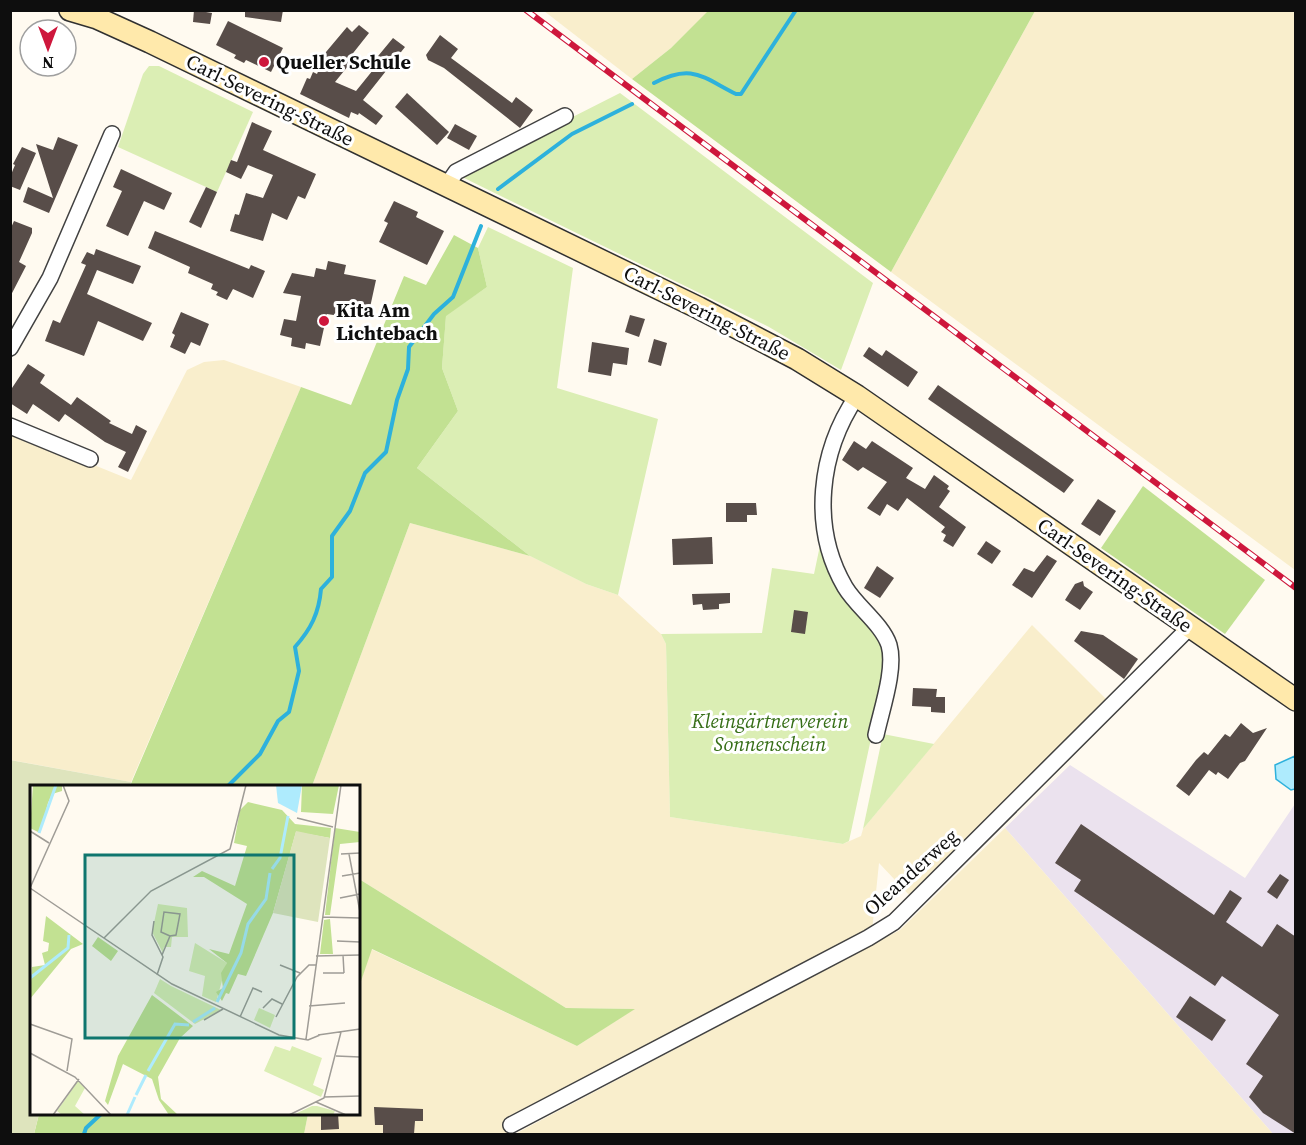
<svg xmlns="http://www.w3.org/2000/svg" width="1306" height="1145" viewBox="0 0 1306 1145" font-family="'Source Serif 4',serif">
  <rect width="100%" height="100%" fill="#fffaf0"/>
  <polygon fill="#ebe2ee" points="1070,765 1245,878 1295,804 1295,1134 1273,1134 1005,828"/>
  <g fill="#f9eecc">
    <polygon points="1293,10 1295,12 1295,570 891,272 1035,11"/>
    <polygon points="544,11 709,11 671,48 632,79"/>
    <polygon points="224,360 301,387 131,782 11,760 10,431 131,480 187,370 204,362"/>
    <polygon points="410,523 530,556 586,584 618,595 661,634 666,644 670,817 843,844 861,836 863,829 1032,625 1110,703 911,897 879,863 872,931 505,1118 515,1134 900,930 1005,828 1273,1134 304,1134 308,1114 358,1114 359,987 371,949 577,1046 634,1009 566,1008 359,879 358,786 312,786"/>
  </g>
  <g fill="#dbeeb4">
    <polygon points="149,66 159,66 253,112 217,192 118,147 143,74"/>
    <polygon points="620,93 873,283 841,370 769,327 458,175"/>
    <polygon points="488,227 573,268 557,388 658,419 618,595 586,584 530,556 417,468 458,411 442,368 446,315 487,287 478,248"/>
    <polygon points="822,536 868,624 884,647 884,678 849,841 843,844 670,817 666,644 661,634 762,633 772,568 814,574"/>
    <polygon points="883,734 934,744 863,829"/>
  </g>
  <g fill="#c2e192">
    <polygon points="709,10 1035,10 1035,11 891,272 632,79 671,48"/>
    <polygon points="454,235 478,248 487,287 446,316 442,368 458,411 417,468 530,556 410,523 312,786 130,786 301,387 351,405 404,276 426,285"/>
    <polygon points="1143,486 1265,580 1225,634 1101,548"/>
    <polygon points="359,879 566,1008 635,1009 577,1046 372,949 359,987"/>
    <polygon points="39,1114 308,1114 304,1134 34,1134"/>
  </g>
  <polygon fill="#dee4bd" points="10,760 131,782 130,786 32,786 32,1114 39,1114 34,1134 11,1134"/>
  <polygon fill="#aeebfd" stroke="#2db1dc" stroke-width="1.5" points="1295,756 1295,789 1291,790 1276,779 1275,765"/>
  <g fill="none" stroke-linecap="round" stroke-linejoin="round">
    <g stroke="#2db1dc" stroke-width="4">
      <path d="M 654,83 C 692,63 702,77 736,94 L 741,94 L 796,10"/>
      <polyline points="498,189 572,134 632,104"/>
      <path d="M 228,786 L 260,754 L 278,721 L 289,712 L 299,671 L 295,647 C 311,629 319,613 321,589 L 332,577 L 332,536 L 350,511 L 365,473 L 386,452 L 397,400 L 408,369 L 409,347 L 434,314 L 453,297 L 481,226"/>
      <polyline points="84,1134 86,1128 101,1114"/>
    </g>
  </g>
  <g fill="#584d49">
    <polygon points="194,10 212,13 210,24 193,22"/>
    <polygon points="245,10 283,10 281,22 245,17"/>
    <polygon points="228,21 283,48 271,72 246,60 244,63 234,58 236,55 216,45"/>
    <polygon points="359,25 369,33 350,57 353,60 335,82 356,91 373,70 369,67 393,38 405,47 363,100 383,116 376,125 359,113 358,115 351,112 349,118 300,94 307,78 310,79 313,72 317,74 326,52 347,27 352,32"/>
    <polygon points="440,35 458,49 451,58 512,103 516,97 533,110 520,128 444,68 428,60 426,55"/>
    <polygon points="407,93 449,132 437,145 395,107"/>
    <polygon points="252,122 272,131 263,150 316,174 305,199 298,196 287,220 272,213 263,241 230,231 235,214 239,215 246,193 263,198 273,175 248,165 241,179 226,172 231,160 237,162"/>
    <polygon points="455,124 477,136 469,150 447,138"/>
    <polygon points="58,137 78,145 49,213 23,202 28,187 53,198 36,144 53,150"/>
    <polygon points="22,147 36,153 20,190 10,186 10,177 15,165 13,164"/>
    <polygon points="121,169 172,193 164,210 144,201 128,236 106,226 122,191 113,187"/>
    <polygon points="206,187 217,192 201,228 189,222"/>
    <polygon points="394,201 418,212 416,217 444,231 427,265 379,242 388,223 384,221"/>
    <polygon points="14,221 32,228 32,233 19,262 26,266 10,297 10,230"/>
    <polygon points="155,231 249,269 251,265 265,271 253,298 233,289 227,300 216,295 218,292 211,289 213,284 188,273 190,267 148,248"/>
    <polygon points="96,249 141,266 133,284 97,270 87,294 152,323 143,341 98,321 84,356 45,341 53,320 60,323 86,265 81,263 87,252 94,255"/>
    <polygon points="328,261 346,265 344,274 376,280 369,312 356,309 353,318 327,314 320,346 306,343 305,349 291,346 292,338 280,335 284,319 296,321 301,296 283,293 292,273 314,277 316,268 326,270"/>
    <polygon points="181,312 209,324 200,346 191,342 185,354 170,347 175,335 172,333"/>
    <polygon points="630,315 645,319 639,337 625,332"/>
    <polygon points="654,339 667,343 661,366 648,362"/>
    <polygon points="592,342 629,348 627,365 613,363 611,376 588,372"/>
    <polygon points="869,347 882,356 886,350 918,372 908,387 863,356"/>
    <polygon points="28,364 45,375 40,383 71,405 77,397 111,421 109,423 132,434 136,425 147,431 128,472 118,467 126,452 105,442 65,414 59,422 33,404 27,414 10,403 10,391"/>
    <polygon points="938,385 1074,480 1064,493 928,399"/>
    <polygon points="854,441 866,449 872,441 913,468 906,478 925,489 934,475 949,486 947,489 950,491 939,507 966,527 953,547 943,541 946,535 941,532 945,527 907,498 898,511 887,504 880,516 867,508 887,482 863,467 858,471 842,460"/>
    <polygon points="1098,499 1116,511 1100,536 1081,524"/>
    <polygon points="726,503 756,503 757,515 747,515 747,522 726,522"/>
    <polygon points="712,537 713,564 673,565 672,539"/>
    <polygon points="986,541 1001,551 992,564 977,554"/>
    <polygon points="1047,555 1057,561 1032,598 1012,585 1024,568 1034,572"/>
    <polygon points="877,566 894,578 880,598 864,588"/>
    <polygon points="1083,581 1084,586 1093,592 1080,610 1065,600 1075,584"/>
    <polygon points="730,593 730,603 719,604 719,609 703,610 702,604 693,605 692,594"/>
    <polygon points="794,610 808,612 805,634 791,632"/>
    <polygon points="1081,631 1103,635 1138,659 1124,679 1074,641"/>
    <polygon points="913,688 937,689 936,697 945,697 945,713 931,712 931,707 912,706"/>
    <polygon points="1241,723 1253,733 1267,728 1245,761 1240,763 1228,779 1218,772 1216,775 1209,770 1189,796 1176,786 1196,760 1204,752 1208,755 1225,734 1230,737"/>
    <polygon points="1081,824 1214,915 1230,890 1242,898 1226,922 1262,947 1277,924 1296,937 1296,1134 1263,1113 1249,1097 1263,1076 1246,1064 1279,1015 1222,976 1215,986 1074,891 1081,880 1055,863"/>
    <polygon points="1280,874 1289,880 1277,899 1267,892"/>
    <polygon points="1190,996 1226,1020 1212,1041 1176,1017"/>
    <polygon points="374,1107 423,1109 423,1121 415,1121 414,1134 383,1134 383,1125 375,1125"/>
    <polygon points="321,1113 338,1113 339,1129 321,1130"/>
  </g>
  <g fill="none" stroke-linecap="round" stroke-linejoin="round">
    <defs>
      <g id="street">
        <polyline points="447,185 456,172 565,116"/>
        <polyline points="10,348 50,278 112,134"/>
        <path d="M 857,396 C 819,452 810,527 845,587 C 857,607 882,624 889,645 C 896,669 881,711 876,735"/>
        <polyline points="10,426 90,459"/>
        <polyline points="511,1125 868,938 894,922 1190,627"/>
      </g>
      <polyline id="secondary" points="70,10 97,18 150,42 699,308 797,359 857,396 1296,700"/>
    </defs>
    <use href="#street" stroke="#414141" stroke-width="18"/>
    <use href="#secondary" stroke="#303030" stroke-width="24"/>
    <use href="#street" stroke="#fff" stroke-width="15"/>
    <use href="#secondary" stroke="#ffe9ab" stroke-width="21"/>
    <defs>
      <polyline id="rail" points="526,10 1296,588"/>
    </defs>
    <use href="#rail" stroke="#ce173c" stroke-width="6"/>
    <use href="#rail" stroke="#fff" stroke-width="4" stroke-dasharray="11" stroke-linecap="butt"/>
  </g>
  <g fill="#ce173c" stroke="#fff" stroke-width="2">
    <circle cx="264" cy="62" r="6"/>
    <circle cx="324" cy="321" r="6"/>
  </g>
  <g text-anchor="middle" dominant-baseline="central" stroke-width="6" stroke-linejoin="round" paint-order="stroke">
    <g font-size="20" font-weight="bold" fill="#0e0e0e" stroke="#fff" text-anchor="start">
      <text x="276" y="62">Queller Schule</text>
      <text x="336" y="310">Kita Am<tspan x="336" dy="23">Lichtebach</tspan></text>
    </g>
    <g font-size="20" fill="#0e0e0e" stroke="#fff">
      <text transform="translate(270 100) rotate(26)">Carl-Severing-Straße</text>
      <text transform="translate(707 313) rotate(27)">Carl-Severing-Straße</text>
      <text transform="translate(1115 575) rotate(35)">Carl-Severing-Straße</text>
      <text transform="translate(911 872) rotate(-42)">Oleanderweg</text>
    </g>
    <g font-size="20" font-style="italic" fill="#366e17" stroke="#fff">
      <text x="770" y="721">Kleingärtnerverein<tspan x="770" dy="23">Sonnenschein</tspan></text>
    </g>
  </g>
  <g transform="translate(30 785)">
    <rect width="330" height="330" fill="#fffaf0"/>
    <path d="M 128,119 L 157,123 L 158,152 L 142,152 L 141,162 L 134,162 L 133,168 L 122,147 ZM 165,158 L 197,178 L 186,217 L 172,211 L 175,191 L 159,186 ZM 130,194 L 141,201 L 191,225 L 165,239 L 124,208 ZM 229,223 L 245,230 L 240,243 L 224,235 ZM 245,261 L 260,266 L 262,261 L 292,273 L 283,300 L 294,305 L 291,312 L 234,286 ZM 48,296 L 55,303 L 45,321 L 55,330 L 32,330 L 27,326 ZM 282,321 L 287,321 L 305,326 L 303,330 L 263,330 Z" fill="#dbeeb4"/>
    <path d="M 3,0 L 32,0 L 32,6 L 22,9 L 18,18 L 10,48 L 0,43 ZM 272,0 L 309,0 L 303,29 L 271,27 ZM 218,17 L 252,25 L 265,39 L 301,43 L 300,53 L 266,47 L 243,128 L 216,191 L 208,189 L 199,209 L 196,208 L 192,216 L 186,207 L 193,203 L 191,188 L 197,178 L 179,164 L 199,169 L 217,119 L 174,92 L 163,92 L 172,86 L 205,101 L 217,61 L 204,58 L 210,25 ZM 305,43 L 330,47 L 330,57 L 310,59 L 300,130 L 295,130 ZM 16,131 L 53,159 L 41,164 L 0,214 L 2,182 L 15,180 L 12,168 L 18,166 L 19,158 L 13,156 ZM 300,134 L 303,169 L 290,169 L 294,135 ZM 68,152 L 88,166 L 81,176 L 62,161 ZM 122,210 L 163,241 L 150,253 L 128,292 L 131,314 L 148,330 L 139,330 L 129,315 L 122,294 L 93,279 L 78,320 L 75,316 L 88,271 Z" fill="#c2e192"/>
    <path d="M 266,46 L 300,53 L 288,137 L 243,128 Z" fill="#dee4bd"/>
    <path d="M 246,0 L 272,0 L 267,28 L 248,18 Z" fill="#aeebfd"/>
    <path fill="none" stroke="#aeebfd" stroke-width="3" d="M 9,48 L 26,0M 242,84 L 250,73 L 258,31M 0,193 L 38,163 L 39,150M 187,217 L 211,168 L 218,139 L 236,114 L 240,88M 163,237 L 185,223M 118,286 L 145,239 L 159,240M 106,310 L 116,290M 97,330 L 105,312"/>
    <path fill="none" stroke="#9f9c96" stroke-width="1.5" d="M 267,33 L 303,42M 0,46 L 19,58M 311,69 L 330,68M 319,69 L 330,127M 312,91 L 330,88M 0,103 L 142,199 L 249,250 L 278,255 L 290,250M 0,103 L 39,16 L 33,0M 310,113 L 330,109M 293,132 L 330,133M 124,136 L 122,150 L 133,172 L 127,190M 74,153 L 121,106 L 200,64 L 216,0M 307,156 L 330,157M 132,170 L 140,151 L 146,150 L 150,129 L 134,127 L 131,147 L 140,151M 313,170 L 314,188M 286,171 L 330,170M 250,180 L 270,188M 293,188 L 314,188M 279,221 L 315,218M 233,223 L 242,214 L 252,219M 210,232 L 223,203 L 232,207M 246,232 L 267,192 L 279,180 L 286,180M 174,235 L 193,224M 0,239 L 42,254 L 37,286M 288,250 L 330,244M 276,254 L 311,0M 0,268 L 45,292 L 81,330M 306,271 L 330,272M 294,312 L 330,311M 286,317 L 316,330M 23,330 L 49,294M 259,330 L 294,313 L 311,247"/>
    <path fill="#0f766e" fill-opacity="0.15" stroke="#0f766e" stroke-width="3" d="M 55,70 L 264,70 L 264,253 L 55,253 Z"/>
    <rect width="330" height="330" fill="none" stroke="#0e0e0e" stroke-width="3"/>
  </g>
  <rect width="1306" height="1145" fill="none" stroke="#0e0e0e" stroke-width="24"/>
  <g transform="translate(48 48) rotate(180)"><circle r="28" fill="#ffffff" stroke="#9f9f9f" stroke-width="1.5"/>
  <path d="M0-4.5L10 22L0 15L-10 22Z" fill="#ce173c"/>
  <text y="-9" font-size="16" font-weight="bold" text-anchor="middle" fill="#0e0e0e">N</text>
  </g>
</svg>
